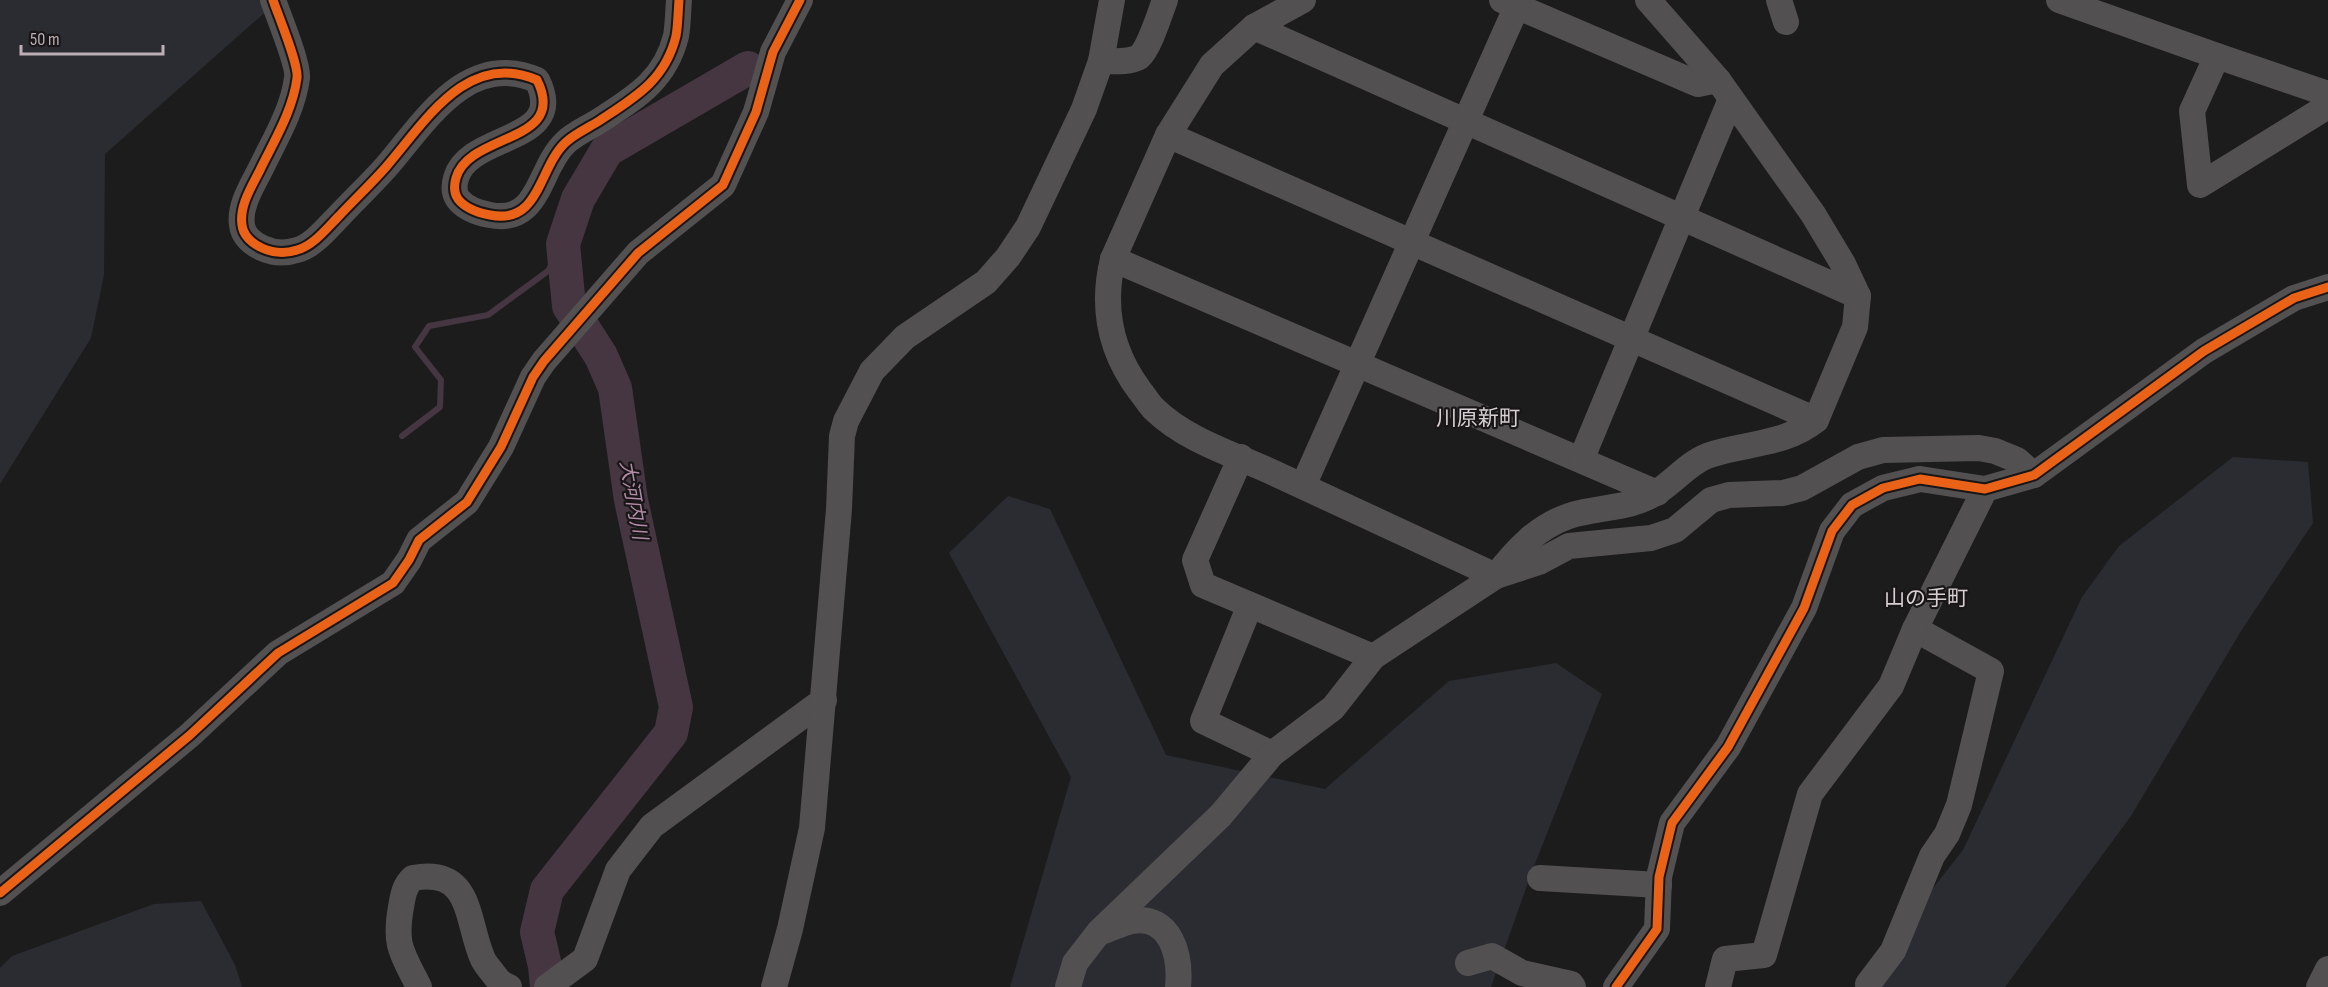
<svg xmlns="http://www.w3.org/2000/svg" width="2328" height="987" viewBox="0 0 2328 987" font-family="'Sofia Sans Condensed','Noto Sans JP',sans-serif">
  <rect width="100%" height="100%" fill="#1c1c1c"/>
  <g fill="#2b2c32">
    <polygon points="0,0 279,0 105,154 104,275 91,338 0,484"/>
    <polygon points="2233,457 2308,462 2313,523 2241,631 2131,816 2005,987 1855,987 1963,850 2082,597 2119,546"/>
    <polygon points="1008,496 1050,509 1166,755 1325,789 1449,681 1556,663 1602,694 1531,874 1491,987 1010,987 1071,777 949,553"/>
    <polygon points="201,901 235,965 242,987 0,987 0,968 12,956 154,904"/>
  </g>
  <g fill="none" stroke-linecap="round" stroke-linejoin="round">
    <polyline stroke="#453642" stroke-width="6" points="402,436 440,407 441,380 415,347 429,326 488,315 548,271 563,244"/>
    <polyline stroke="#453642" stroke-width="34" points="547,987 545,966 537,932 547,890 671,733 676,707 631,500 615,388 601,356 569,306 563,244 578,199 607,150 748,68"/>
    <g stroke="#525051" stroke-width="26">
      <path d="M 273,0 C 278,15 299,65 297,78 C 293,110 274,141 260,170 C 252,186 239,206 242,225 C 243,236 253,244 262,248 C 273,253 285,254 297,250 C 313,246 327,228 339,216 C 354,200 371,184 386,167 C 425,122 467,50 537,80 C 569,144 469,132 456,178 C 454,185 453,192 458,199 C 465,208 479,213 490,215 C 540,225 538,169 565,143 C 574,134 588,128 599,121 C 634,98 665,81 676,36 C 678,25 678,12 679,0"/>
      <path d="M 1303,0 L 1254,27 L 1212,65 L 1168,135 L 1113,259 C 1101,308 1110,351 1140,391 C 1145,397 1149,404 1154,409 C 1187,441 1233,454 1274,473 C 1348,507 1422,542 1496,576"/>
      <polyline points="1502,0 1698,84 1718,80"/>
      <polyline points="1779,0 1786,22"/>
      <polyline points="2059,0 2217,56"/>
      <polyline points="1254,27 1858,296"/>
      <path d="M 1101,61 C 1112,61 1129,63 1139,57 C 1149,49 1160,13 1165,0"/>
      <polyline points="2328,94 2217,56 2192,111 2200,185 2328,106"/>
      <polyline points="1168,135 1816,420"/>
      <polyline points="1113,259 1657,493"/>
      <polyline points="1241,457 1195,560 1203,585 1373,657 1496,576 1539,562 1569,546 1651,538 1675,530 1711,500 1729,495 1783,493 1802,488 1858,457 1883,450 1979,448 1995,451 2017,460 2034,475"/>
      <polyline points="1581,460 1731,99"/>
      <polyline points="1303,486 1517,6"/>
      <path d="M 1496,576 C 1516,550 1537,527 1569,516 C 1598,506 1630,510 1657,492 C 1676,480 1691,460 1713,454 C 1749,443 1786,444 1816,420 L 1855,327 L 1858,296 L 1843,264 L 1813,214 L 1718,80 L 1648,0"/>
      <polyline points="1250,605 1203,721 1272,754"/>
      <polyline points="1540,878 1659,885"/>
      <polyline points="0,893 190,735 278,653 393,583 409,560 419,540 467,502 501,447 533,377 544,361 638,253 723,185 756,112 773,52 800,0"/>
      <path d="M 1104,931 C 1113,928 1122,923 1132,921 C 1171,914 1181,956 1178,987"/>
      <polyline points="1468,963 1492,956 1522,973 1571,984 1573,987"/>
      <polyline points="1868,984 1893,951 1932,856 1947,834 1959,805 1991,671 1915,629 1985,489"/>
      <path d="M 419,987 C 402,953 394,946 401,907 C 403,896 404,886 413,878 C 472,867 466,919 482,957 C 484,963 489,968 492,972 C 498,980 501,984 509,987"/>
      <polyline points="547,987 585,959 618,870 652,826 824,700"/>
      <polyline points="774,987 790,929 812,828 839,509 842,436 846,421 872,371 905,337 986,282 1008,257 1028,227 1084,109 1101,61 1112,0"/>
      <polyline points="1068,987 1075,963 1099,932 1221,815 1272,754 1333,708 1373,657"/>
      <polyline points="1616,987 1657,929 1659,877 1672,823 1728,747 1804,608 1832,531 1852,505 1883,488 1920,479 1985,489 2034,475 2204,351 2294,298 2328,287"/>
      <polyline points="1718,987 1725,959 1764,955 1810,794 1891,686 1915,629"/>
      <polyline points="2319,987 2328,969"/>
    </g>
    <defs>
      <g id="cycleway">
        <path d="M 273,0 C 278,15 299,65 297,78 C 293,110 274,141 260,170 C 252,186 239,206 242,225 C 243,236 253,244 262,248 C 273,253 285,254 297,250 C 313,246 327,228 339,216 C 354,200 371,184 386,167 C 425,122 467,50 537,80 C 569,144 469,132 456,178 C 454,185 453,192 458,199 C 465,208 479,213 490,215 C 540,225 538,169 565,143 C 574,134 588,128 599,121 C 634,98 665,81 676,36 C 678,25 678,12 679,0"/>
        <polyline points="0,893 190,735 278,653 393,583 409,560 419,540 467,502 501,447 533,377 544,361 638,253 723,185 756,112 773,52 800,0"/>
        <polyline points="1616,987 1657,929 1659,877 1672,823 1728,747 1804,608 1832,531 1852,505 1883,488 1920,479 1985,489 2034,475 2204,351 2294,298 2328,287"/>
      </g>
    </defs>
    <use href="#cycleway" stroke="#181616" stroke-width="13"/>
    <use href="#cycleway" stroke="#ea6118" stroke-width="9"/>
  </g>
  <g text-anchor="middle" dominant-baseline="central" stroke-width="4.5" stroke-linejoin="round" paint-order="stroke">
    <g font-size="20" font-style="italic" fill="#b28aa9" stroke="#181616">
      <text transform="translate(633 500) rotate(80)">大河内川</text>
    </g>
    <g font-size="21" fill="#d7cfd3" stroke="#181616">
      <text x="1478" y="418">川原新町</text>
      <text x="1926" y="598">山の手町</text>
    </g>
  </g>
  <path d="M21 45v9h142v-9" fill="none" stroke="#bbafb5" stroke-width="3"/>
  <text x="30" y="45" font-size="18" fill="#bbafb5" stroke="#181616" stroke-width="4.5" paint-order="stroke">50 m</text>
</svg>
